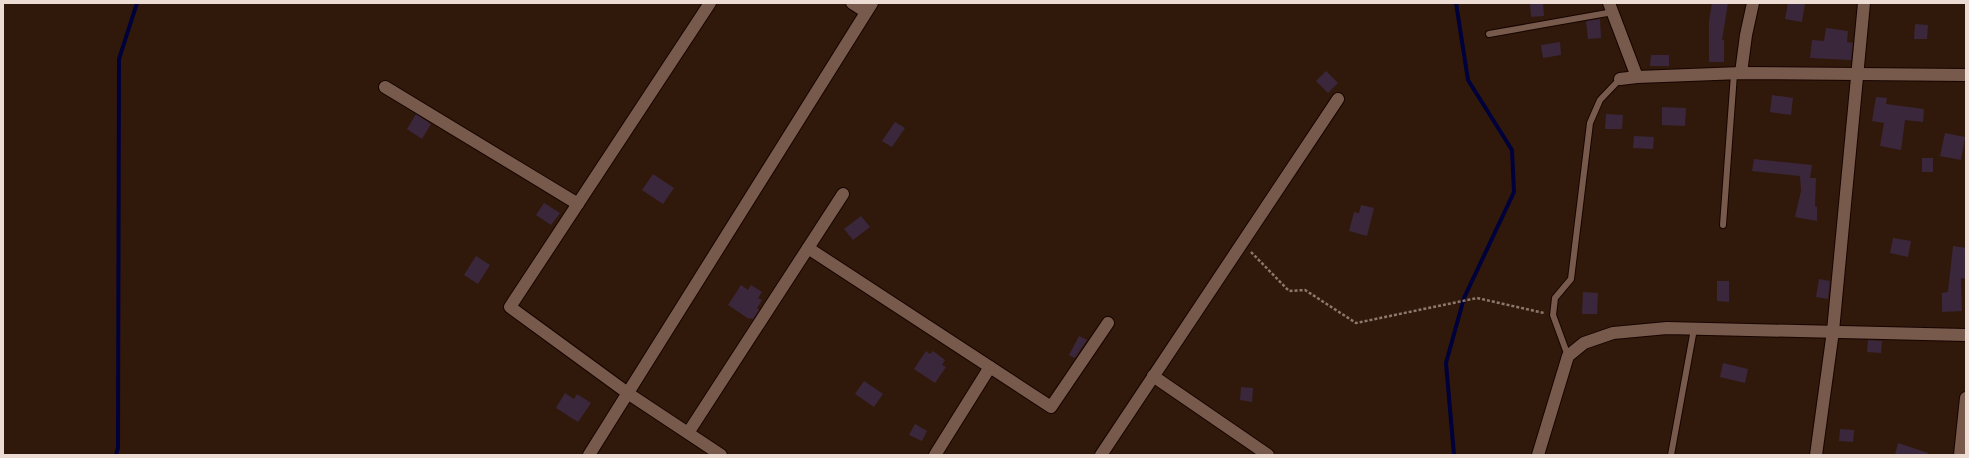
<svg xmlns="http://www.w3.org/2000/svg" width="1969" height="458" viewBox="0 0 1969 458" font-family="'Open Sans',sans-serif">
  <rect width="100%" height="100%" fill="#30190b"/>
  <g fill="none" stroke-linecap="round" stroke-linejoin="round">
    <g stroke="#00013b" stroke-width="4">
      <polyline points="116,455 118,448 119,59 137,3"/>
      <polyline points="1454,455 1446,363 1464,298 1514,192 1512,150 1468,80 1456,3"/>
    </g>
  </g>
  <g fill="#3b273b">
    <polygon points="1530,3 1543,3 1544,16 1531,17"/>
    <polygon points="1712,3 1728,3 1722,40 1724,40 1724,62 1709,62 1709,21"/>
    <polygon points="1788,3 1805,3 1802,22 1785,19"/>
    <polygon points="1600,19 1601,38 1588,39 1586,21"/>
    <polygon points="1915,24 1928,25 1927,39 1914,39"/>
    <polygon points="1826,28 1848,31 1847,42 1853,43 1851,60 1810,58 1812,40 1824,41"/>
    <polygon points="1560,42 1561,55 1543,58 1541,45"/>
    <polygon points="1651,55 1669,55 1669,66 1650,66"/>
    <polygon points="1326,71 1338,83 1328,93 1316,81"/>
    <polygon points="1772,95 1793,98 1791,115 1770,112"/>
    <polygon points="1876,97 1887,98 1886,104 1924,109 1923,122 1905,120 1901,150 1880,146 1884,123 1872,121"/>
    <polygon points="1662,107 1686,108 1685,126 1662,125"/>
    <polygon points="416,114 431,124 422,139 407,129"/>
    <polygon points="1606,114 1623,115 1622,129 1605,129"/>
    <polygon points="895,122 905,128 892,147 882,141"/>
    <polygon points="1945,133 1965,137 1961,160 1940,156"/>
    <polygon points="1634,136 1654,137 1653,149 1633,148"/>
    <rect x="1922" y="158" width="11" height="14"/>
    <polygon points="1754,159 1812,165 1810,178 1816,178 1815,206 1817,207 1817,221 1795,217 1801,191 1800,176 1752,171"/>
    <polygon points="653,174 674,188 663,204 642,190"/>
    <polygon points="544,203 560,213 551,225 536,215"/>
    <polygon points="1361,205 1374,208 1367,236 1349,231 1354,212 1359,213"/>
    <polygon points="861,216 870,227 853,240 844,229"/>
    <polygon points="1893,238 1911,241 1908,257 1890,253"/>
    <polygon points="1953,246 1966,248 1966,279 1961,278 1962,311 1942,312 1942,293 1948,292"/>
    <polygon points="476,256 490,265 478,284 464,275"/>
    <polygon points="1819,279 1830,281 1828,299 1816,297"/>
    <polygon points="1717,281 1729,281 1729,302 1717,301"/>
    <polygon points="741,285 748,290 751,285 762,292 758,298 762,300 757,308 759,310 753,319 750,318 749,319 728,305"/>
    <polygon points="1583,292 1598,293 1597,314 1582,314"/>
    <polygon points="1079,336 1087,340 1075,358 1069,355"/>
    <polygon points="1868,340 1882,341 1881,353 1867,352"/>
    <polygon points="926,351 930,354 933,351 945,360 942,365 946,367 935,383 914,369"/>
    <polygon points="1723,363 1748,369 1745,383 1720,377"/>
    <polygon points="864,381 883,394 874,407 855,394"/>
    <polygon points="1241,387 1253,388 1252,402 1240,400"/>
    <polygon points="565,393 574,399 577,394 591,403 578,422 556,408"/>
    <polygon points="915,424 927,431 922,441 909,435"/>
    <polygon points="1840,429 1854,430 1853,442 1839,441"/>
    <polygon points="1898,443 1928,453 1927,455 1895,455"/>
  </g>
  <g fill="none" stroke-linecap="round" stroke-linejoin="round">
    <defs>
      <g id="lane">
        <polyline points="1489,34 1613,12"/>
        <polyline points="1723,225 1734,74"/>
        <polyline points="1568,356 1553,315 1555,298 1571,279 1590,123 1600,100 1620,79"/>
        <polyline points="1671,455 1694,329"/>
      </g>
      <g id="street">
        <polyline points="710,3 510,307 629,394 721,455"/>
        <polyline points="852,3 866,12"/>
        <polyline points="1609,3 1637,77"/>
        <polyline points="1741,73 1746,35 1753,3"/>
        <polyline points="1620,79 1637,77 1741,73 1966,75"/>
        <polyline points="385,87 578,204"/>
        <polyline points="808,248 1051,407 1108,323"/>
        <polyline points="1153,376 1268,455"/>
        <polyline points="688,433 843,194"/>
        <polyline points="589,455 872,3"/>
        <polyline points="935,455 990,367"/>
        <polyline points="1101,455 1338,99"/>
        <polyline points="1538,455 1568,356 1584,343 1613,333 1667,328 1966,335"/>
        <polyline points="1816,455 1833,331 1864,3"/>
      </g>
      <polyline id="secondary" points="1960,455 1966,398"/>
    </defs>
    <use href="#lane" stroke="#170400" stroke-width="8"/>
    <use href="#street" stroke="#170400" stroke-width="14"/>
    <use href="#secondary" stroke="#170400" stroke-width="14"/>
    <polyline stroke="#8c776c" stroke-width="2.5" stroke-dasharray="3 2" stroke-linecap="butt" points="1251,252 1289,291 1305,290 1356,323 1477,298 1544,313"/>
    <use href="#lane" stroke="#775a4b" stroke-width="6"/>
    <use href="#street" stroke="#775a4b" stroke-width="12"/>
    <use href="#secondary" stroke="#775a4b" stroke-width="12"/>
  </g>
  <rect width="1969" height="458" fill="none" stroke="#eddcd3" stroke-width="8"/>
</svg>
